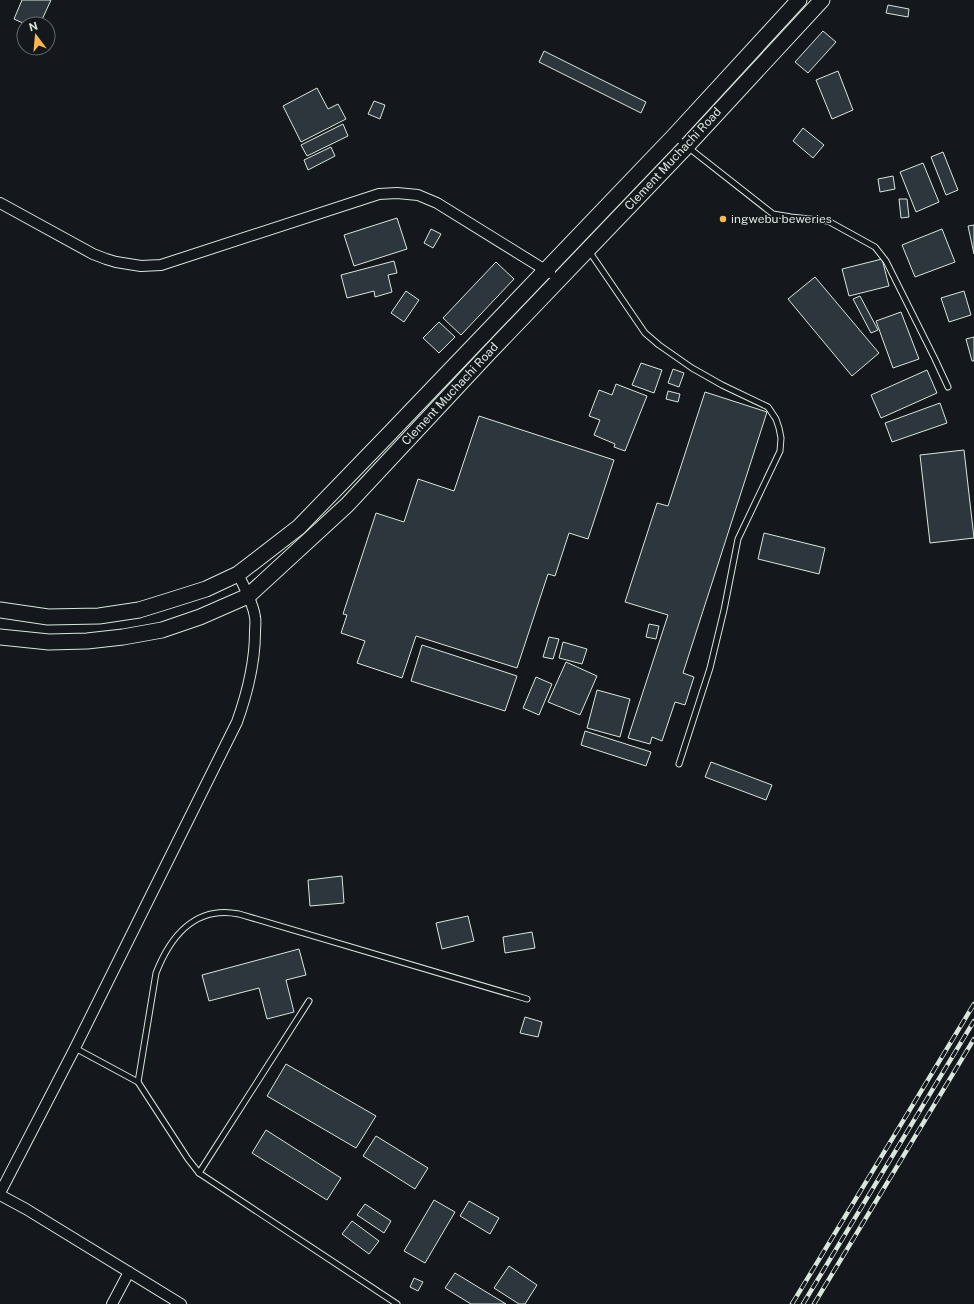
<svg xmlns="http://www.w3.org/2000/svg" width="974" height="1304" viewBox="0 0 974 1304" font-family="'Public Sans',sans-serif">
  <rect width="100%" height="100%" fill="#14181c"/>
  <g fill="#2c363c" stroke="#d8e6dc">
    <polygon points="22,0 51,0 40,24 25,24 14,19"/>
    <polygon points="888,5 909,9 908,17 886,13"/>
    <polygon points="823,31 836,42 808,73 795,62"/>
    <polygon points="544,51 646,102 641,113 539,62"/>
    <polygon points="838,71 853,110 832,119 816,80"/>
    <polygon points="317,88 328,109 338,104 346,119 301,142 283,106"/>
    <polygon points="374,101 385,105 380,119 368,114"/>
    <polygon points="343,124 348,136 307,156 301,145"/>
    <polygon points="803,128 824,145 813,158 793,141"/>
    <polygon points="331,147 335,156 308,170 304,160"/>
    <polygon points="943,152 958,190 946,195 931,157"/>
    <polygon points="923,163 939,202 916,212 900,172"/>
    <polygon points="893,176 895,189 880,192 878,179"/>
    <polygon points="899,199 907,199 909,217 901,218"/>
    <polygon points="397,218 407,249 354,266 344,235"/>
    <polygon points="974,225 974,254 968,226"/>
    <polygon points="431,229 441,234 433,248 424,243"/>
    <polygon points="942,229 955,262 915,277 902,245"/>
    <polygon points="882,259 889,286 849,296 842,269"/>
    <polygon points="394,261 397,273 388,275 392,292 375,297 374,291 347,298 341,275"/>
    <polygon points="496,262 514,279 461,335 443,318"/>
    <polygon points="815,277 879,353 852,376 788,299"/>
    <polygon points="406,291 419,300 404,322 391,313"/>
    <polygon points="964,291 971,315 949,322 941,298"/>
    <polygon points="860,296 878,330 871,333 853,299"/>
    <polygon points="901,312 919,359 893,368 876,321"/>
    <polygon points="439,322 455,337 439,353 423,338"/>
    <polygon points="974,337 974,361 972,361 966,339"/>
    <polygon points="641,363 662,370 654,393 632,385"/>
    <polygon points="673,369 684,373 679,387 668,383"/>
    <polygon points="927,370 937,393 881,418 871,395"/>
    <polygon points="616,384 647,396 625,451 614,447 615,444 594,435 600,420 589,416 599,390 612,395"/>
    <polygon points="668,391 680,394 678,402 666,399"/>
    <polygon points="705,392 767,412 683,673 694,677 685,705 675,702 662,741 652,737 650,744 628,738 668,615 625,602 657,503 668,506"/>
    <polygon points="940,403 947,423 892,442 885,423"/>
    <polygon points="479,416 614,460 588,539 569,533 555,576 548,574 517,668 416,636 402,678 357,663 365,641 341,633 347,615 343,614 376,513 404,522 418,479 454,491"/>
    <polygon points="964,450 974,538 930,543 920,455"/>
    <polygon points="764,533 825,548 819,574 758,559"/>
    <polygon points="649,624 659,626 656,639 646,637"/>
    <polygon points="549,637 559,639 553,659 543,657"/>
    <polygon points="563,642 587,649 582,664 559,658"/>
    <polygon points="422,645 517,676 505,711 411,681"/>
    <polygon points="566,662 597,676 580,715 548,702"/>
    <polygon points="536,677 552,684 539,715 523,708"/>
    <polygon points="597,690 630,699 620,737 587,728"/>
    <polygon points="585,731 651,752 646,766 581,745"/>
    <polygon points="711,762 772,785 766,800 705,777"/>
    <polygon points="342,876 344,903 310,906 308,880"/>
    <polygon points="468,916 474,941 442,949 436,923"/>
    <polygon points="532,932 535,948 505,953 503,937"/>
    <polygon points="299,949 306,975 286,980 294,1012 267,1019 259,988 209,1001 202,975"/>
    <polygon points="525,1017 542,1022 538,1037 520,1033"/>
    <polygon points="286,1064 376,1116 356,1148 267,1096"/>
    <polygon points="266,1130 341,1178 327,1200 252,1153"/>
    <polygon points="376,1136 428,1168 415,1189 363,1156"/>
    <polygon points="434,1200 455,1212 425,1263 404,1251"/>
    <polygon points="469,1201 499,1218 490,1234 460,1216"/>
    <polygon points="365,1204 391,1221 384,1233 357,1215"/>
    <polygon points="352,1221 379,1241 369,1254 342,1234"/>
    <polygon points="509,1266 537,1285 525,1304 519,1304 494,1288"/>
    <polygon points="455,1273 506,1304 471,1304 445,1288"/>
    <polygon points="414,1278 423,1282 418,1291 410,1287"/>
  </g>
  <g fill="none" stroke-linecap="round" stroke-linejoin="round">
    <defs>
      <g id="service">
        <polyline points="675,137 773,214 791,217 828,221 875,247 886,261 935,359 948,387"/>
        <polyline points="589,251 645,333 659,345 692,368 722,385 768,407 776,419 779,428 781,438 780,451 738,539 724,610 710,668 679,764"/>
        <polyline points="75,1048 138,1082 188,1159 199,1173 397,1304"/>
        <path d="M 138,1082 L 156,973 C 170,937 195,905 239,914 L 527,999"/>
        <polyline points="199,1173 309,1001"/>
      </g>
      <g id="minor">
        <polyline points="0,203 93,254 106,259 116,262 141,266 161,265 379,194 397,193 418,195 437,203 550,273"/>
        <path d="M 0,1193 L 75,1048 L 237,722 C 247,694 255,663 255,632 C 255,627 256,622 255,617 C 253,602 244,587 238,574"/>
        <polyline points="0,1195 26,1209 181,1304"/>
        <polyline points="112,1304 129,1272"/>
      </g>
      <g id="secondary">
        <polyline points="0,610 48,617 99,616 139,610 168,601 206,589 238,574 299,527 390,433 674,136 799,0"/>
        <polyline points="0,637 49,642 87,641 123,637 162,630 200,617 248,596 347,505 487,355 686,147 822,0"/>
      </g>
    </defs>
    <use href="#service" stroke="#d8e6dc" stroke-width="7"/>
    <use href="#minor" stroke="#d8e6dc" stroke-width="12"/>
    <use href="#secondary" stroke="#d8e6dc" stroke-width="17"/>
    <use href="#service" stroke="#14181c" stroke-width="5"/>
    <use href="#minor" stroke="#14181c" stroke-width="10"/>
    <use href="#secondary" stroke="#14181c" stroke-width="15"/>
    <defs>
      <g id="rail">
        <polyline points="792,1304 974,1004"/>
        <polyline points="803,1304 974,1021"/>
        <polyline points="814,1304 974,1039"/>
      </g>
    </defs>
    <use href="#rail" stroke="#d8e6dc" stroke-width="4.5"/>
    <use href="#rail" stroke="#14181c" stroke-width="3" stroke-dasharray="9" stroke-linecap="butt"/>
  </g>
  <circle fill="#ffb74d" stroke="#14181c" stroke-width="1.5" cx="723" cy="219" r="4"/>
  <g text-anchor="middle" dominant-baseline="central" stroke-width="3" stroke-linejoin="round" paint-order="stroke">
    <g font-size="12" fill="#d8e6dc" stroke="#14181c">
      <text transform="translate(673 159) rotate(-47)">Clement Muchachi Road</text>
      <text transform="translate(450 394) rotate(-47)">Clement Muchachi Road</text>
    </g>
    <g font-size="12" fill="#d8e6dc" stroke="#14181c" text-anchor="start">
      <text x="731" y="219">ingwebu beweries</text>
    </g>
  </g>
  <g transform="translate(36 36) rotate(344)"><circle r="19" fill="#14181c" stroke="#626a69"/>
  <path d="M0-3L7 15L0 10L-7 15Z" fill="#ffb74d"/>
  <text y="-6" font-size="11" font-weight="bold" text-anchor="middle" fill="#d8e6dc">N</text>
  </g>
</svg>
